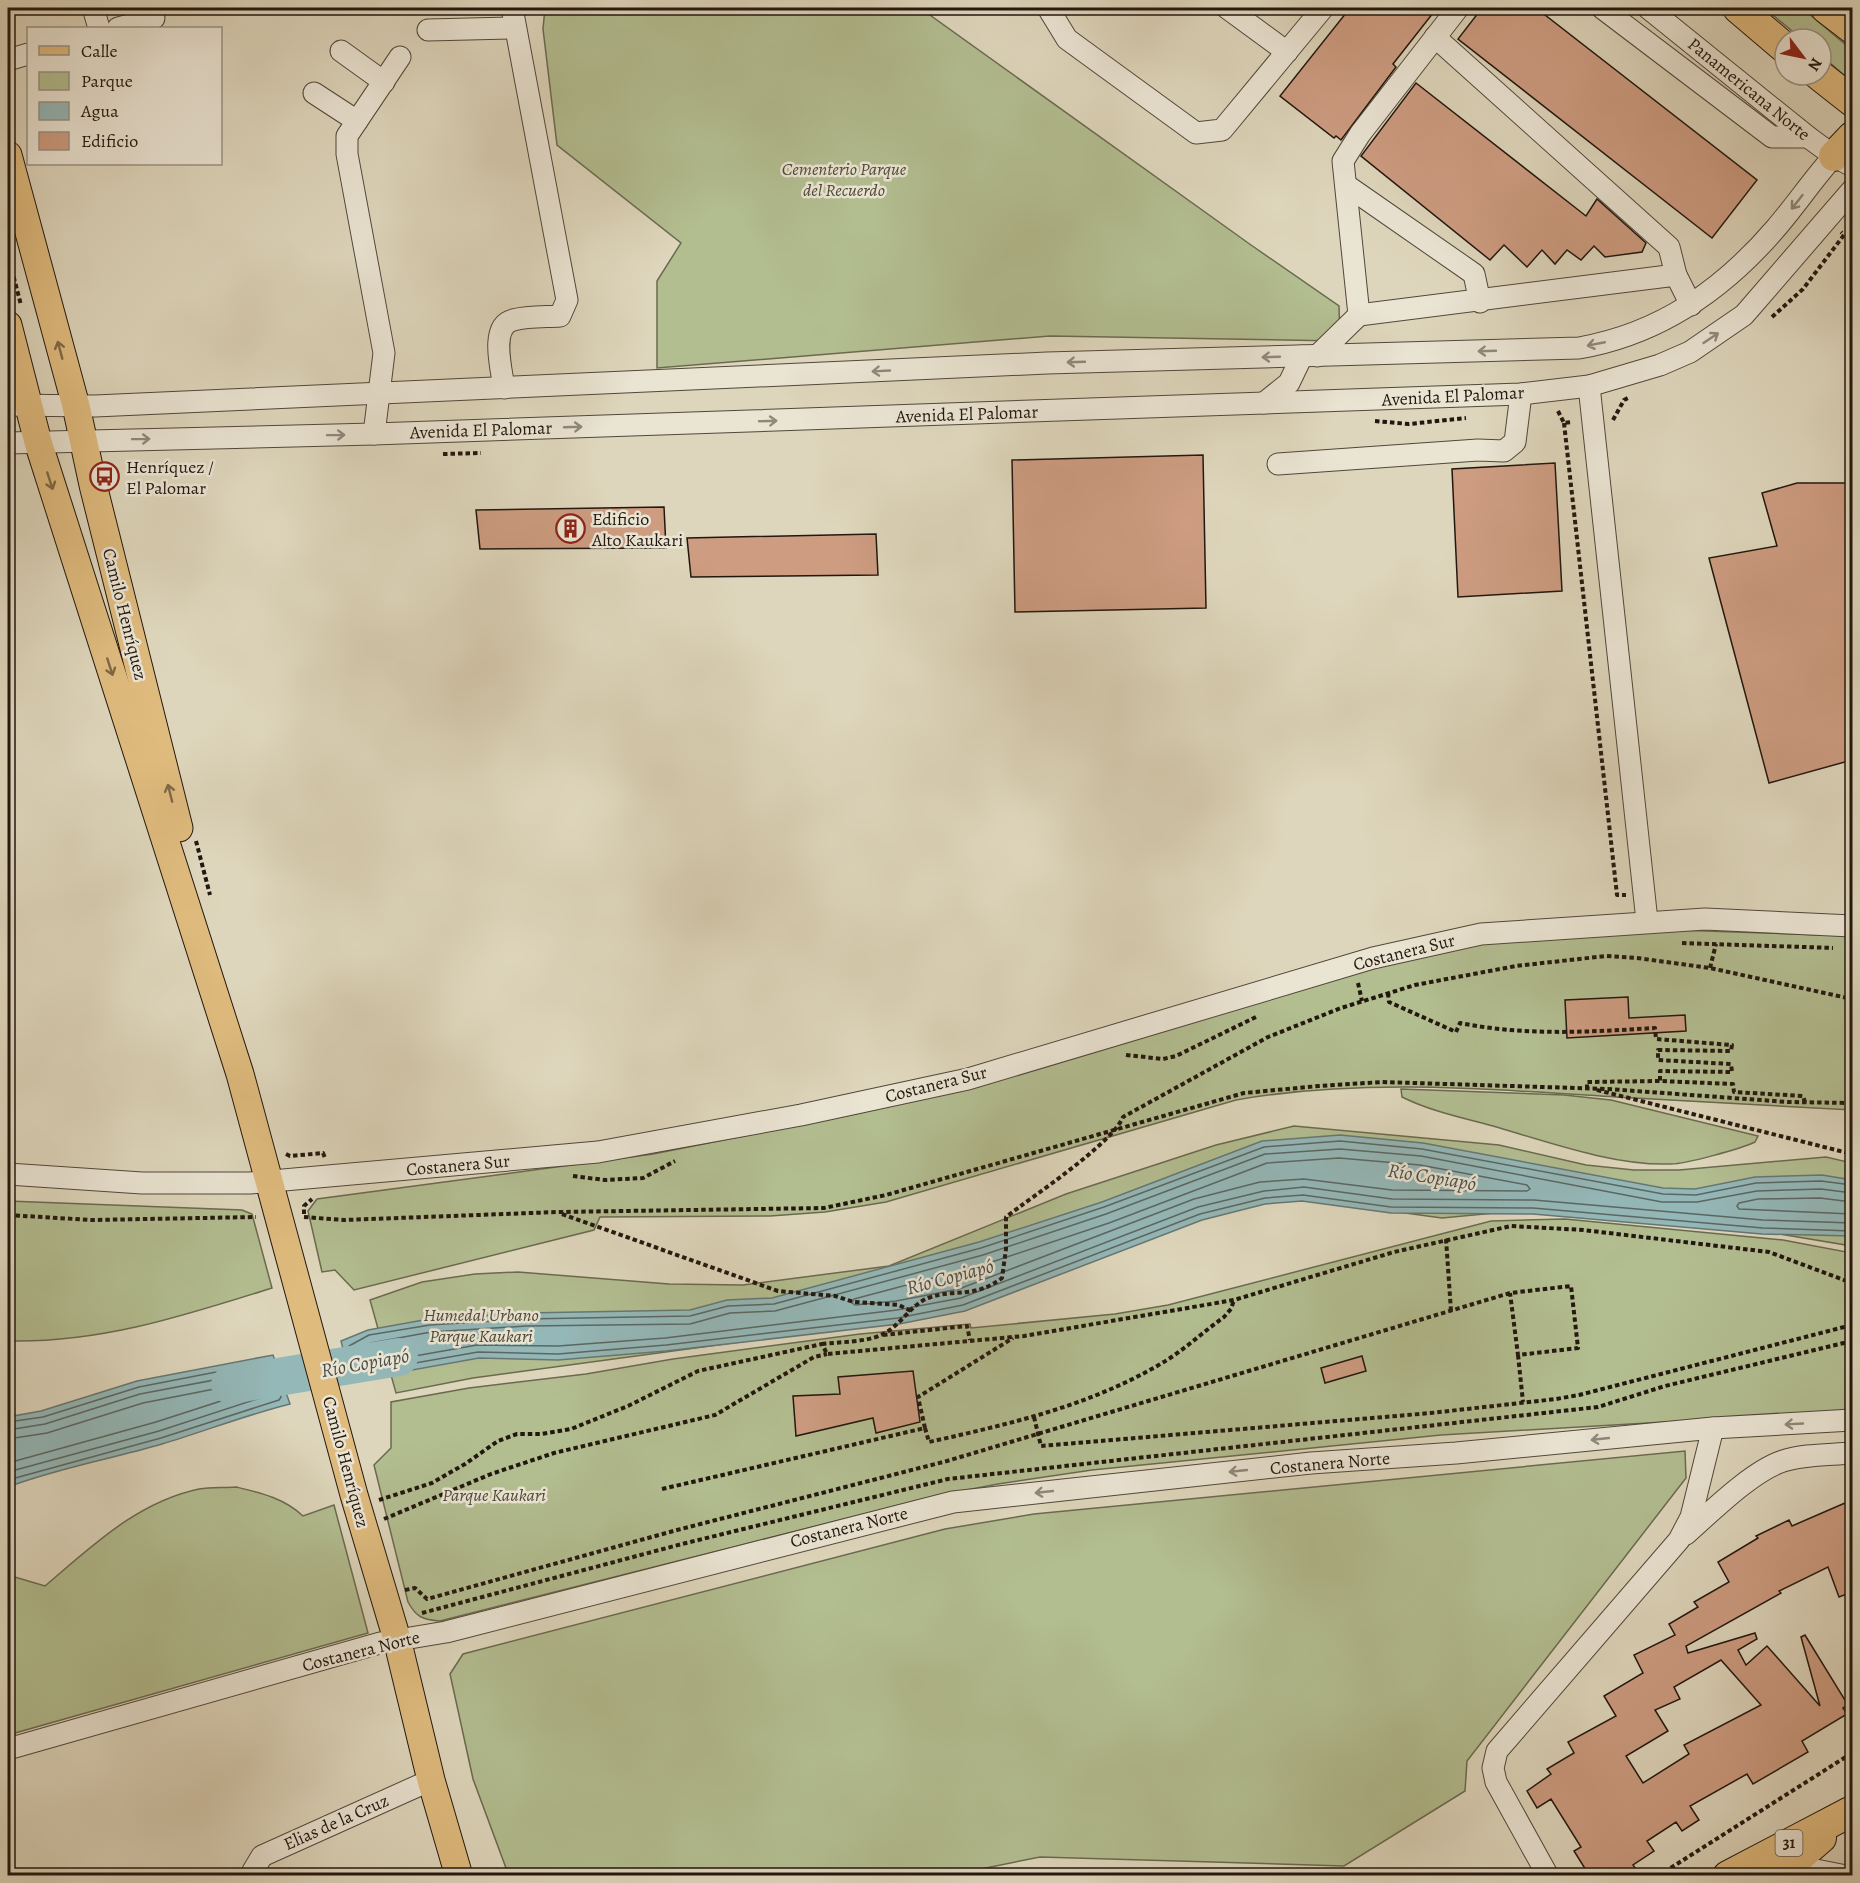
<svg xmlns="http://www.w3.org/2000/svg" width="1860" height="1883" viewBox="0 0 1860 1883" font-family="Alegreya,serif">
  <rect width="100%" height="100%" fill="#ded6bc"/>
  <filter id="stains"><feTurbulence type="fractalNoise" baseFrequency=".00333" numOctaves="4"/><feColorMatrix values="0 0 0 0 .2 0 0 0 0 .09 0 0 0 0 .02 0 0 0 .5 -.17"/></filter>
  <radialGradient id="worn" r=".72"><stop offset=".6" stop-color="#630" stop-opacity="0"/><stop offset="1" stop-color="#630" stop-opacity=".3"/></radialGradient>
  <g fill="#b2bd90" stroke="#6a6a50" stroke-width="1.5">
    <polygon points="545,8 920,8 1251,245 1339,306 1340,341 1050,336 657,368 657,281 681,243 557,145 543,29"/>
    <polygon points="1764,8 1802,8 1852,50 1852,82 1821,55 1821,39 1802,39"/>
    <path d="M 1584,927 L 1852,936 L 1852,1110 C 1774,1106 1695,1102 1616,1097 C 1490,1089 1362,1078 1236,1100 L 886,1202 L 825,1212 L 770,1216 L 600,1217 L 594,1230 L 354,1290 L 335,1270 L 322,1272 L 308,1211 L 317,1199 L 653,1154 L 860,1113 L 1264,998 L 1481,940 Z"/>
    <path d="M 1401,1089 L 1564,1095 L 1611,1100 L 1758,1136 L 1755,1142 C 1740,1149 1686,1164 1671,1164 C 1614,1166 1548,1142 1493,1126 C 1463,1118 1430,1111 1402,1097 Z"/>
    <polygon points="1294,1126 1499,1145 1586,1165 1634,1170 1679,1170 1826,1157 1852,1163 1852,1246 1756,1230 1516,1211 1442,1218 1383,1210 1309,1196 1195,1215 852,1327 473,1378 396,1393 370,1300 422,1282 475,1274 518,1272 669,1284 743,1285 889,1266 1066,1194 1216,1145"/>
    <path d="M 8,1201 L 242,1210 L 252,1214 L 272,1288 C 183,1316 101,1343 8,1341 Z"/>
    <path d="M 1565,1219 L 1783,1240 L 1852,1253 L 1852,1411 L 1441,1435 L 1092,1470 L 998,1484 L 935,1496 L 440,1621 C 423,1620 416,1617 408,1602 L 374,1465 L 391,1448 L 391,1402 L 469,1388 L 586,1374 L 673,1359 L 860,1334 L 970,1324 L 971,1328 L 1115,1314 L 1168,1305 L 1491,1221 Z"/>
    <polygon points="1685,1451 1686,1478 1467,1761 1465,1791 1344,1866 1040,1857 946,1876 578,1876 506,1868 473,1779 450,1674 463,1654 945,1529 1034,1514"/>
    <path d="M 236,1487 C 261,1493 284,1498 303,1516 L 334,1505 L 368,1633 L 8,1735 L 8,1575 L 45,1586 C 91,1547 137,1502 199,1489 C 211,1487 224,1488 236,1487 Z"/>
  </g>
  <g fill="#94b7b7" stroke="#667774" stroke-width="1.5">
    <polygon points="1340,1135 1423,1143 1663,1188 1695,1189 1755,1177 1822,1175 1852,1180 1852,1236 1762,1234 1533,1214 1391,1213 1302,1201 1265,1204 1202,1220 965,1311 899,1324 666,1351 558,1360 479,1358 351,1381 341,1341 368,1330 429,1319 525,1313 690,1310 727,1300 772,1298 979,1242 1102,1202 1262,1141"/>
    <path d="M 273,1355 L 290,1404 C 246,1415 205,1431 162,1444 C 111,1459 58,1468 8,1487 L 8,1417 L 41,1411 L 137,1381 Z"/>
  </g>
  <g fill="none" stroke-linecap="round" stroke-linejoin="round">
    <g stroke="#5b6763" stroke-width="1.5">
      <polygon points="1339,1158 1420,1165 1527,1185 1530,1189 1527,1191 1392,1190 1304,1179 1260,1182 1194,1199 959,1289 896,1301 855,1305 852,1303 854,1299 986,1264 1109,1223 1267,1163"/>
      <polyline points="1852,1185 1821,1181 1756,1183 1696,1195 1663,1194 1422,1149 1340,1141 1264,1147 1104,1207 981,1248 774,1304 728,1306 690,1316 525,1319 430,1325 369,1335 349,1346 355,1371 358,1373 478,1352 558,1354 666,1345 898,1318 963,1305 1200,1214 1265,1198 1303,1195 1391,1207 1533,1208 1763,1228 1852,1231"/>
      <polyline points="1852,1193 1821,1189 1757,1191 1697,1202 1662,1202 1421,1156 1340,1149 1265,1154 1106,1214 983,1255 775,1311 730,1313 690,1324 526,1326 431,1332 371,1343 358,1351 364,1365 477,1345 558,1346 665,1338 897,1310 961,1298 1198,1207 1264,1191 1304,1187 1392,1199 1534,1200 1763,1220 1852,1223"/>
      <polyline points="1852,1202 1820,1198 1758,1199 1739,1203 1737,1206 1739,1209 1852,1214"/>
      <polyline points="8,1422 43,1417 139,1387 267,1362 270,1364 281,1397 279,1400 161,1438 8,1480"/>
      <polyline points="8,1430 45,1424 140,1394 262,1371 271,1392 269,1395 159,1431 8,1472"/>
      <polyline points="8,1439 47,1433 143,1403 255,1381 259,1385 258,1389 156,1422 8,1463"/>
    </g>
    <polyline stroke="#94b7b7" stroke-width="38" points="230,1385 399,1357"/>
  </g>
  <g fill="#cd9c81" stroke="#22170f" stroke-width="1.5" fill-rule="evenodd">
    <polygon points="1350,8 1437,8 1393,64 1396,67 1341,140 1336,136 1334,138 1280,96"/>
    <polygon points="1482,8 1536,8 1757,180 1712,238 1458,39"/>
    <polygon points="1416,83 1586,216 1597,199 1646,243 1642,252 1605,257 1594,246 1581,260 1567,250 1555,264 1542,250 1527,267 1504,245 1490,260 1361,156"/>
    <polygon points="1203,455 1206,608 1015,612 1012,460"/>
    <polygon points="1555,463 1562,591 1458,597 1452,469"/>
    <polygon points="1797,483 1852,483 1852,760 1769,783 1709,558 1777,546 1762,493"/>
    <polygon points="664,507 666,548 480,549 476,510"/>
    <polygon points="876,534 878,575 691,577 687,538"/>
    <polygon points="1628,997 1629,1018 1685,1015 1686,1031 1567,1038 1565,1000"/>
    <polygon points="1362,1356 1366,1371 1325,1383 1321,1368"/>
    <polygon points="913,1371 920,1422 876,1433 873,1418 796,1436 793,1396 840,1394 838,1377"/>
    <path d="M 1852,1500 L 1852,1592 L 1839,1597 L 1828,1567 L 1779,1591 L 1781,1593 L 1686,1646 L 1688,1653 L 1755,1633 L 1757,1639 L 1738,1650 L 1746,1665 L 1767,1646 L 1820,1706 L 1801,1637 L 1805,1635 L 1848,1705 L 1843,1708 L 1847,1714 L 1802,1741 L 1808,1752 L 1753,1784 L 1747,1774 L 1690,1806 L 1699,1820 L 1682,1831 L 1676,1822 L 1647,1841 L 1654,1851 L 1633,1865 L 1640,1875 L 1589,1875 L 1574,1851 L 1581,1847 L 1551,1799 L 1537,1808 L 1527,1791 L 1551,1774 L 1547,1769 L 1574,1753 L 1568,1742 L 1616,1716 L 1604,1696 L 1643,1673 L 1634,1655 L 1675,1635 L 1669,1624 L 1698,1607 L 1694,1602 L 1729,1582 L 1718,1562 L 1758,1538 L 1756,1536 L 1789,1520 L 1792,1526 ZM 1721,1660 L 1761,1705 L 1684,1745 L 1689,1754 L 1643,1783 L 1626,1756 L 1668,1731 L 1655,1710 L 1680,1699 L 1674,1687 Z"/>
  </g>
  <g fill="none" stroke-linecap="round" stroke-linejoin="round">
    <defs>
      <g id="minor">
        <polyline points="93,8 99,28"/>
        <polyline points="1048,8 1067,39 1196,133 1222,130 1323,8"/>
        <polyline points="1227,8 1287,52"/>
        <polyline points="1458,8 1360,134 1343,161 1359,315 1676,275 1691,305"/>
        <polyline points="1602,8 1772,137 1808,137"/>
        <polyline points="1648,8 1808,137 1834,156 1852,166"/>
        <polyline points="118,28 154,18"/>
        <polyline points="428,30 513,28"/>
        <polyline points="1435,37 1669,247 1676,275"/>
        <polyline points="341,51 384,82"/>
        <polyline points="8,60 28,54"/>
        <polyline points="314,93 357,121"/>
        <polyline points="1346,185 1474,274 1480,302"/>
        <polyline points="1317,356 1359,315"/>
        <polyline points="1589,386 1647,921"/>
        <path d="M 504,388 C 502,371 489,326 513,320 C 528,316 545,317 560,316 L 567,300 L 512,8"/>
        <polyline points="1264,403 1289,383 1302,356"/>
        <path d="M 8,405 L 95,406 L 1047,363 L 1579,348 C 1660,334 1723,290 1776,228 C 1796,205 1813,179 1834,156"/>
        <polyline points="374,434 384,353 347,154 347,136 400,57"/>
        <polyline points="8,443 374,434 1521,394 1589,386 1660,365 1690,352 1744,315 1852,190"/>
        <polyline points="1278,464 1478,450 1504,451 1515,442 1521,394"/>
        <polyline points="8,1174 142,1183 250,1183 598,1152 801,1115 968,1079 1373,958 1481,934 1705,919 1852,926"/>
        <path d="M 1686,1534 C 1711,1512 1752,1471 1783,1461 C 1804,1454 1830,1455 1852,1453"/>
        <polyline points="8,1749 380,1643 446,1632 953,1502 1311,1463 1456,1453 1713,1428 1852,1420"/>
        <polyline points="1791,1865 1846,1876"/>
        <polyline points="254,1876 253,1871 262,1856 431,1780"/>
        <polyline points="1548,1876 1496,1782 1493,1768 1497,1751 1679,1540 1691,1517 1713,1428"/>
      </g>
      <g id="major">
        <polyline points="8,155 76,406 93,485 179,828"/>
        <polyline points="8,325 38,442 240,1074 354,1495 397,1639 431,1780 459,1876"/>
      </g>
      <g id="highway">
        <polyline points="1738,8 1785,48"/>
        <polyline points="1826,8 1852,28"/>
        <polyline points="1819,75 1852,101"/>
        <polyline points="1834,156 1852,137"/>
        <polyline points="1728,1876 1850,1812"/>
        <polyline points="1777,1876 1821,1838"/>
      </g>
    </defs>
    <use href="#minor" stroke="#51473a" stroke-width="23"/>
    <use href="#major" stroke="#22170f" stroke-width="29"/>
    <use href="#highway" stroke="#22170f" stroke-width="32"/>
    <g stroke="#22170f" stroke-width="4" stroke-dasharray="4.5 3" stroke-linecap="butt">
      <polyline points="8,255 21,305"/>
      <polyline points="1772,317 1803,289 1844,235 1841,232"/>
      <polyline points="1558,411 1564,423 1573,422"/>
      <polyline points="1613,420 1624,400 1630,397"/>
      <polyline points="1375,421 1409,424 1466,418"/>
      <polyline points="1564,423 1617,895 1626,895"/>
      <polyline points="443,454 481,453"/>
      <polyline points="196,841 210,895"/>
      <polyline points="1682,943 1833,948"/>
      <polyline points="1710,968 1716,944"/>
      <polyline points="1358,983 1362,1001"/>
      <path d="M 1388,993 L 1389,1002 L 1456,1032 L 1460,1023 C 1525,1036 1589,1032 1655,1028 L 1656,1039 L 1732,1045 L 1731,1051 L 1658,1050 L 1658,1060 L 1731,1064 L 1732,1072 L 1660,1071 L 1660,1081 L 1733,1084 L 1734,1092 L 1803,1096 L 1805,1102"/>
      <polyline points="1126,1055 1163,1059 1176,1056 1258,1016"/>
      <polyline points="1587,1089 1587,1082 1660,1081"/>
      <polyline points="1597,1090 1852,1154"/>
      <polyline points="286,1154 290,1156 323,1153 325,1158"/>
      <polyline points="573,1176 605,1180 643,1178 675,1161"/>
      <polyline points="304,1214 304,1206 312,1199"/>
      <polyline points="562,1214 778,1291 835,1296 854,1302 899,1305 911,1311"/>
      <polyline points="8,1215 91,1220 256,1217"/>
      <polyline points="304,1217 344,1220 558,1212 824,1208 886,1195 1244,1093 1319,1086 1382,1082 1608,1089 1788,1102 1852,1103"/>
      <polyline points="1446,1239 1451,1311"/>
      <polyline points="883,1335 967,1326 970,1340"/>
      <path d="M 822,1344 C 839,1342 867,1342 881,1335 C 899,1328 910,1305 928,1298 C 956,1288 974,1299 1002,1278 L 1006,1249 L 1006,1217 C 1033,1196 1112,1144 1123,1117 L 1268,1037 L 1341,1008 L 1415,985 L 1516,966 L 1606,956 L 1637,958 L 1710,968 L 1852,999"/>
      <polyline points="1518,1355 1523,1402"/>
      <polyline points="1034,1417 1041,1446 1431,1413 1556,1399 1579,1395 1852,1325"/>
      <path d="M 925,1428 L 929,1442 C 1009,1424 1090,1406 1162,1363 C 1183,1351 1203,1332 1224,1317 L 1231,1309 L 1234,1300"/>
      <polyline points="662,1489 925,1428 918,1397 1013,1338"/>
      <polyline points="379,1500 432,1483 465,1464 498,1441 517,1434 541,1434 571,1429 628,1406 698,1371 822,1344 827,1354 1024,1336 1234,1300 1394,1252 1511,1226 1583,1230 1769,1252 1852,1283"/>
      <polyline points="384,1519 491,1474 554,1453 715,1415 814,1357 827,1354"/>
      <polyline points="405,1590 415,1588 427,1599 677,1530 947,1461 1510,1293 1571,1286 1578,1348 1518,1355 1510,1293"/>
      <polyline points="422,1613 682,1544 948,1479 1598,1407 1665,1386 1852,1341"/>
      <polyline points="1658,1876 1852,1753"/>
    </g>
    <use href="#minor" stroke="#eae4d3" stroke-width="21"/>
    <use href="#major" stroke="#dfbb7e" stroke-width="27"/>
    <use href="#highway" stroke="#dfbb7e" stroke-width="30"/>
  </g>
  <defs><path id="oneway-shaft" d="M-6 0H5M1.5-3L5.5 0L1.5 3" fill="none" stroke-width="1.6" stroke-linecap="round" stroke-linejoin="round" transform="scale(1.5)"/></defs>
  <g stroke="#90887b">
    <use href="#oneway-shaft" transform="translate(1797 202) rotate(128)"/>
    <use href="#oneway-shaft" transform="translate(1711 338) rotate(-34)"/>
    <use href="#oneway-shaft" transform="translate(1596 344) rotate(169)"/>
    <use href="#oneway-shaft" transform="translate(1487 351) rotate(178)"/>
    <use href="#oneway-shaft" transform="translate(1271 357) rotate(178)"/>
    <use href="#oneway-shaft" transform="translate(1076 362) rotate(178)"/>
    <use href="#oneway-shaft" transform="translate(881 371) rotate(177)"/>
    <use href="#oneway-shaft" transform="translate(768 421) rotate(-2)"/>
    <use href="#oneway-shaft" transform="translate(573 427) rotate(-2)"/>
    <use href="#oneway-shaft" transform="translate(336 435) rotate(-1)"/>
    <use href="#oneway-shaft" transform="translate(141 439) rotate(-1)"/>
    <use href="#oneway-shaft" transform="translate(1794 1424) rotate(177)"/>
    <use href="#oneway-shaft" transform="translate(1600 1439) rotate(174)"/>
    <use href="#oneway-shaft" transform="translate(1238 1471) rotate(174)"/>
    <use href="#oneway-shaft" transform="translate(1044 1492) rotate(174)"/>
  </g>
  <g stroke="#806946">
    <use href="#oneway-shaft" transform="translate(60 350) rotate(-105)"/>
    <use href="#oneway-shaft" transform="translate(50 481) rotate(72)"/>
    <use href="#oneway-shaft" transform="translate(110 667) rotate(72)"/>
    <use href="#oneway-shaft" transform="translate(170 793) rotate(-104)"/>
  </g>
  <defs>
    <symbol id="bus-ring" viewBox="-11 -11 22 22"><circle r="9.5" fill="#eae4d3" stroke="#8f2418" stroke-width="1.5"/><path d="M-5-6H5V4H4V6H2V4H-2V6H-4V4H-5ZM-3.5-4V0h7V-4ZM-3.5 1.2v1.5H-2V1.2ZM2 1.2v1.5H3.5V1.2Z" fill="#8f2418"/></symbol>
    <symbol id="building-ring" viewBox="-11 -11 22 22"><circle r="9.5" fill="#eae4d3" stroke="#8f2418" stroke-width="1.5"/><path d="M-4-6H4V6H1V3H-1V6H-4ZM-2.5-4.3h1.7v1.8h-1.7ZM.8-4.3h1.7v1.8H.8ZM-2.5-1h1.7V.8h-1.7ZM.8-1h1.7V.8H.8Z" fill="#8f2418"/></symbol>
  </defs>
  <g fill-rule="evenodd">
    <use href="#bus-ring" x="88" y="460" width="33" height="33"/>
    <use href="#building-ring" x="554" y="512" width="33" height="33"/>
  </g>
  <g text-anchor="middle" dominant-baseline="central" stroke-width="5" stroke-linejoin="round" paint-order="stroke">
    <rect fill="#eae4d3" stroke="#5e544a" stroke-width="1.5" x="1775.5" y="1830" width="27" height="26" rx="4.5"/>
    <g font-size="16" font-weight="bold" fill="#22170f">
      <text x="1789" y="1843">31</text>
    </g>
    <g font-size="18" fill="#22170f" stroke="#eae4d3">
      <text transform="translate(1749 89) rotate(39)">Panamericana Norte</text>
      <text transform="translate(1453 396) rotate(-3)">Avenida El Palomar</text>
      <text transform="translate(967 414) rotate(-2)">Avenida El Palomar</text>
      <text transform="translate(481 430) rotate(-2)">Avenida El Palomar</text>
      <text transform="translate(125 614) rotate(76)">Camilo Henríquez</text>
      <text transform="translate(1404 952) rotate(-14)">Costanera Sur</text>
      <text transform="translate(936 1084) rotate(-14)">Costanera Sur</text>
      <text transform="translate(458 1165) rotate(-5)">Costanera Sur</text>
      <text transform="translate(346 1462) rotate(75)">Camilo Henríquez</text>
      <text transform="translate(1330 1463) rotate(-5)">Costanera Norte</text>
      <text transform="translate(849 1527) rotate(-14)">Costanera Norte</text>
      <text transform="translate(361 1651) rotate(-14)">Costanera Norte</text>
      <text transform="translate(336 1822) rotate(-24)">Elias de la Cruz</text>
    </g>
    <g font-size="18" font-style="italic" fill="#4d4936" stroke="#eae4d3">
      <text x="844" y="169">Cementerio Parque<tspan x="844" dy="21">del Recuerdo</tspan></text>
      <text x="481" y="1315">Humedal Urbano<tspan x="481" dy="21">Parque Kaukari</tspan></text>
      <text x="494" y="1495">Parque Kaukari</text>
    </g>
    <g font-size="18" fill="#22170f" stroke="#eae4d3" text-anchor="start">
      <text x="126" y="467">Henríquez /<tspan x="126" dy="21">El Palomar</tspan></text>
      <text x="592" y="519">Edificio<tspan x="592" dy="21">Alto Kaukari</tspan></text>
    </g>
    <g font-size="20" font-style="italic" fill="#4a4f4a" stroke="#eae4d3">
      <text transform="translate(1432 1177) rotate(9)">Río Copiapó</text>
      <text transform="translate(950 1277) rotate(-15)">Río Copiapó</text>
      <text transform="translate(365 1363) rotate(-10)">Río Copiapó</text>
    </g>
  </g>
  <rect width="1860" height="1883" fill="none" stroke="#ded6bc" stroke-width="30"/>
  <rect x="9" y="9" width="1842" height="1865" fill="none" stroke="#22170f" stroke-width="3"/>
  <rect x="15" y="15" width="1830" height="1853" fill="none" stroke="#22170f" stroke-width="1.5"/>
  <rect x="27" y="27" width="195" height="138" fill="#eae4d3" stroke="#9a9285" stroke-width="1.5"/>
  <rect x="39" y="46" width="30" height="9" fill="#dfbb7e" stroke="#9a9285" stroke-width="1.5"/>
  <text x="81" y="57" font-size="18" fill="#22170f">Calle</text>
  <rect x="39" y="72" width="30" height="18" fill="#b2bd90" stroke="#9a9285" stroke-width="1.5"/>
  <text x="81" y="87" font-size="18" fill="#22170f">Parque</text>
  <rect x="39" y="102" width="30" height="18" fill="#94b7b7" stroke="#9a9285" stroke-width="1.5"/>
  <text x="81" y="117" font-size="18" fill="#22170f">Agua</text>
  <rect x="39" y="132" width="30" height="18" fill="#cd9c81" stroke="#9a9285" stroke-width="1.5"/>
  <text x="81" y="147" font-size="18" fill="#22170f">Edificio</text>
  <g transform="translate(1803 57) rotate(122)"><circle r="28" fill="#eae4d3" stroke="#9a9285" stroke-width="1.5"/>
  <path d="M0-4.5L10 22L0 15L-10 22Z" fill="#8f2418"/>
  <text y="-9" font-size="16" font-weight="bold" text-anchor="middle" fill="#22170f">N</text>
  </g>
  <rect width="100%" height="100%" filter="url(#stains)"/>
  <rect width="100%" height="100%" fill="url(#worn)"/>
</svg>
